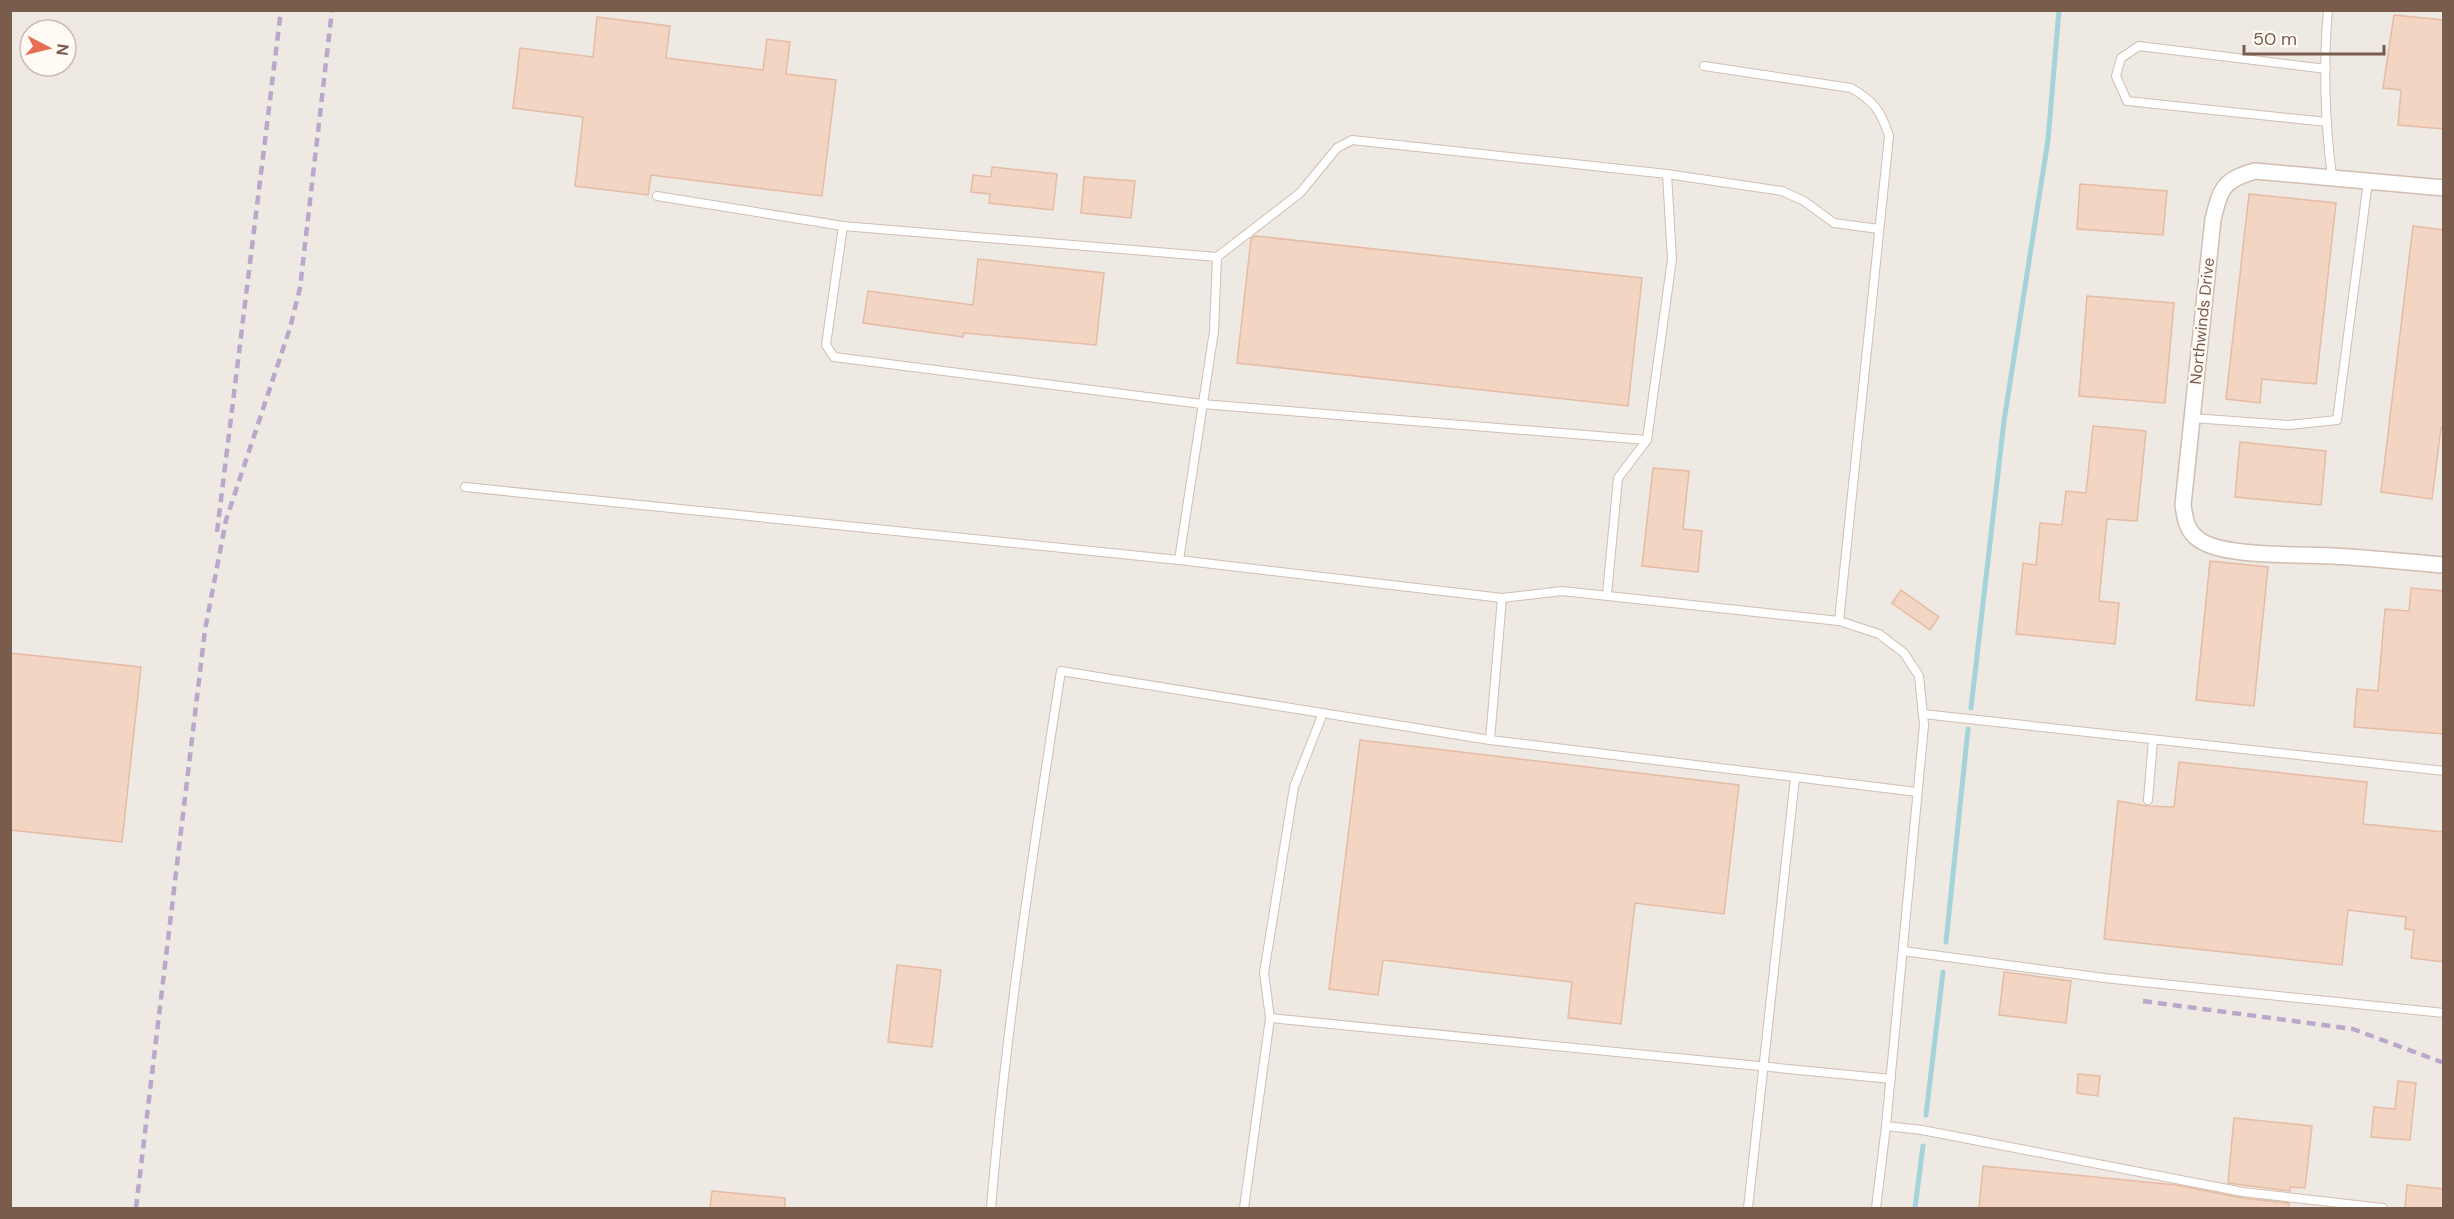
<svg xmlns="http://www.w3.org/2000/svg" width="2454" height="1219" viewBox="0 0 2454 1219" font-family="'DM Sans',sans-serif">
  <rect width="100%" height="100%" fill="#fdf6ec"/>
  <path fill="#efe9e4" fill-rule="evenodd" d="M 11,11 L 2443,11 L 2443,1208 L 11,1208 ZM 30,30 L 66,30 L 66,66 L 30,66 Z"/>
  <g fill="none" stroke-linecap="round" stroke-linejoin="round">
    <g stroke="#a5d3da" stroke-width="5">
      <polyline points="1971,708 2004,421 2048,140 2059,10"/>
      <polyline points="1946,942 1968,729"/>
      <polyline points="1926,1115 1943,972"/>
      <polyline points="1915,1208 1923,1146"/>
    </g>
  </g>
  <g fill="#f3d5c3" stroke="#e6bba3" stroke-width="1.5">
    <polygon points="2394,15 2444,20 2444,129 2398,125 2401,90 2383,88"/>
    <polygon points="597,17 670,26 666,58 763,70 767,39 790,42 786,74 836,80 822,196 651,175 648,195 575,186 583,117 513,108 520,48 593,57"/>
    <polygon points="992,167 1057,174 1053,210 989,203 990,194 971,192 973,175 991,177"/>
    <polygon points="1084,177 1135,181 1131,218 1081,213"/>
    <polygon points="2080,184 2167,191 2163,235 2077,229"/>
    <polygon points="2249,194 2336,203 2316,384 2262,379 2260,403 2226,399"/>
    <polygon points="2413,226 2444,230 2444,428 2441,428 2432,499 2381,492"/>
    <polygon points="1255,236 1642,278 1628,406 1237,363 1251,239"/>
    <polygon points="978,259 1104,273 1096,345 964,333 963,337 863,323 868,291 973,305"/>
    <polygon points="2087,296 2174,303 2165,403 2079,396"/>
    <polygon points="2093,426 2146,431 2137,521 2107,519 2099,601 2119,603 2115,644 2016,634 2023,563 2036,565 2040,523 2062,525 2066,491 2086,493"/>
    <polygon points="2240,442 2326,451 2321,505 2235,497"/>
    <polygon points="1653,468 1689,471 1683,529 1702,531 1698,572 1642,566"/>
    <polygon points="2210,561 2268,567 2254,706 2196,700"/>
    <polygon points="2411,588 2444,591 2444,734 2354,727 2357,689 2378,691 2385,609 2409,611"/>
    <polygon points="1901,590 1939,617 1930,630 1892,603"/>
    <polygon points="10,653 141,667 122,842 10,830"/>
    <polygon points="1360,740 1739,785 1724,914 1635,903 1621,1024 1568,1018 1572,982 1383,960 1378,995 1329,989"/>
    <polygon points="2179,762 2367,782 2363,824 2444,832 2444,962 2411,958 2414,930 2405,929 2406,917 2348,910 2342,965 2104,939 2118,801 2147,806 2174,807"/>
    <polygon points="897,965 941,970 932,1047 888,1042"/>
    <polygon points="2004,972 2071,981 2066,1023 1999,1015"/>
    <polygon points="2078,1074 2100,1076 2098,1096 2077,1093"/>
    <polygon points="2398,1081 2416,1083 2410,1140 2371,1137 2374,1107 2395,1109"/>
    <polygon points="2234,1118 2312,1126 2305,1188 2290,1187 2290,1191 2228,1183"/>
    <polygon points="1983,1166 2176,1185 2242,1198 2289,1203 2288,1209 1979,1209"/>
    <polygon points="2407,1185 2444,1189 2444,1209 2405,1209"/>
    <polygon points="712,1191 785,1198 785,1209 710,1209"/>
  </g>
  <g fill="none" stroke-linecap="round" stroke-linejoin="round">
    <defs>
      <g id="lane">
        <path d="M 2328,10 C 2323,66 2325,122 2332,177"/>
        <path d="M 1704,66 L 1851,88 C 1874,101 1881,111 1889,136 L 1839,621"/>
        <polyline points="2326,69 2139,46 2121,58 2116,76 2127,101 2327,122"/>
        <polyline points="1667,174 1782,191 1804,201 1834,223 1879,229"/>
        <polyline points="657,196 843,226 1217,257 1300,193 1337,148 1352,140 1667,174 1672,259 1647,440 1618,478 1607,594"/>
        <polyline points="843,226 826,345 834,357 1202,404 1647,440"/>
        <polyline points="2192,418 2289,425 2337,420 2368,181"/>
        <polyline points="465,487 1179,560 1502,598 1562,591 1839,621 1879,634 1904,653 1919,676 1924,725 1886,1126 1876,1208"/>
        <polyline points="1179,560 1214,331 1217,257"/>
        <polyline points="1923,714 2444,771"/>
        <polyline points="1490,740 1502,598"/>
        <polyline points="2148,800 2153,740"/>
        <polyline points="1903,951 2104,978 2444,1013"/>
        <polyline points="1270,1018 1264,973 1294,787 1323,713"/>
        <polyline points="1886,1126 1922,1130 2243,1192 2383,1208"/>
        <path d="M 991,1208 C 1006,1028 1033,850 1061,671 L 1490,740 L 1917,792"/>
        <polyline points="1244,1208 1270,1018 1891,1079"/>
        <polyline points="1748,1208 1795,778"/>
      </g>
      <path id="street" d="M 2444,188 L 2255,171 C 2223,180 2221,188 2213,219 L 2183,505 C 2185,518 2186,529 2197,538 C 2219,558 2302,554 2333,556 C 2370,558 2407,562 2444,565"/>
    </defs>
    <use href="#lane" stroke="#d1beb0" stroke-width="10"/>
    <use href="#street" stroke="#d1beb0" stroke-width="18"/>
    <use href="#lane" stroke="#fff" stroke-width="8"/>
    <use href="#street" stroke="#fff" stroke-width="15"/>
    <g stroke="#b9a8c9" stroke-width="4.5" stroke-dasharray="9 6" stroke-linecap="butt">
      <polyline points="217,532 281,10"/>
      <polyline points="2143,1001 2353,1029 2444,1063"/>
      <polyline points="136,1208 205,630 226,520 290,328 300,288 332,10"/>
    </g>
  </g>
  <g text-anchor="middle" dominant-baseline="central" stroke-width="4.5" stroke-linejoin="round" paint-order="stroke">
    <g font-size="16" fill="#7a5c4d" stroke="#fffaf3">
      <text transform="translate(2202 321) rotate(-84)">Northwinds Drive</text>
    </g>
  </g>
  <rect width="2454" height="1219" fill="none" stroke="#7a5c4d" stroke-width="24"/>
  <g transform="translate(48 48) rotate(97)"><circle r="28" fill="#fffaf3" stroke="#cabbb1" stroke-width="1.5"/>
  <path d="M0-4.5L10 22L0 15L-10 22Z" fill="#e76f51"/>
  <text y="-9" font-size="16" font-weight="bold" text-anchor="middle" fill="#7a5c4d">N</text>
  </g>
  <path d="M2244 45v9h140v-9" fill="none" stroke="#7a5c4d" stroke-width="3"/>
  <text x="2253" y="45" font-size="18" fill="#7a5c4d" stroke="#fffaf3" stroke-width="4.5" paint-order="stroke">50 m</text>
</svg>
